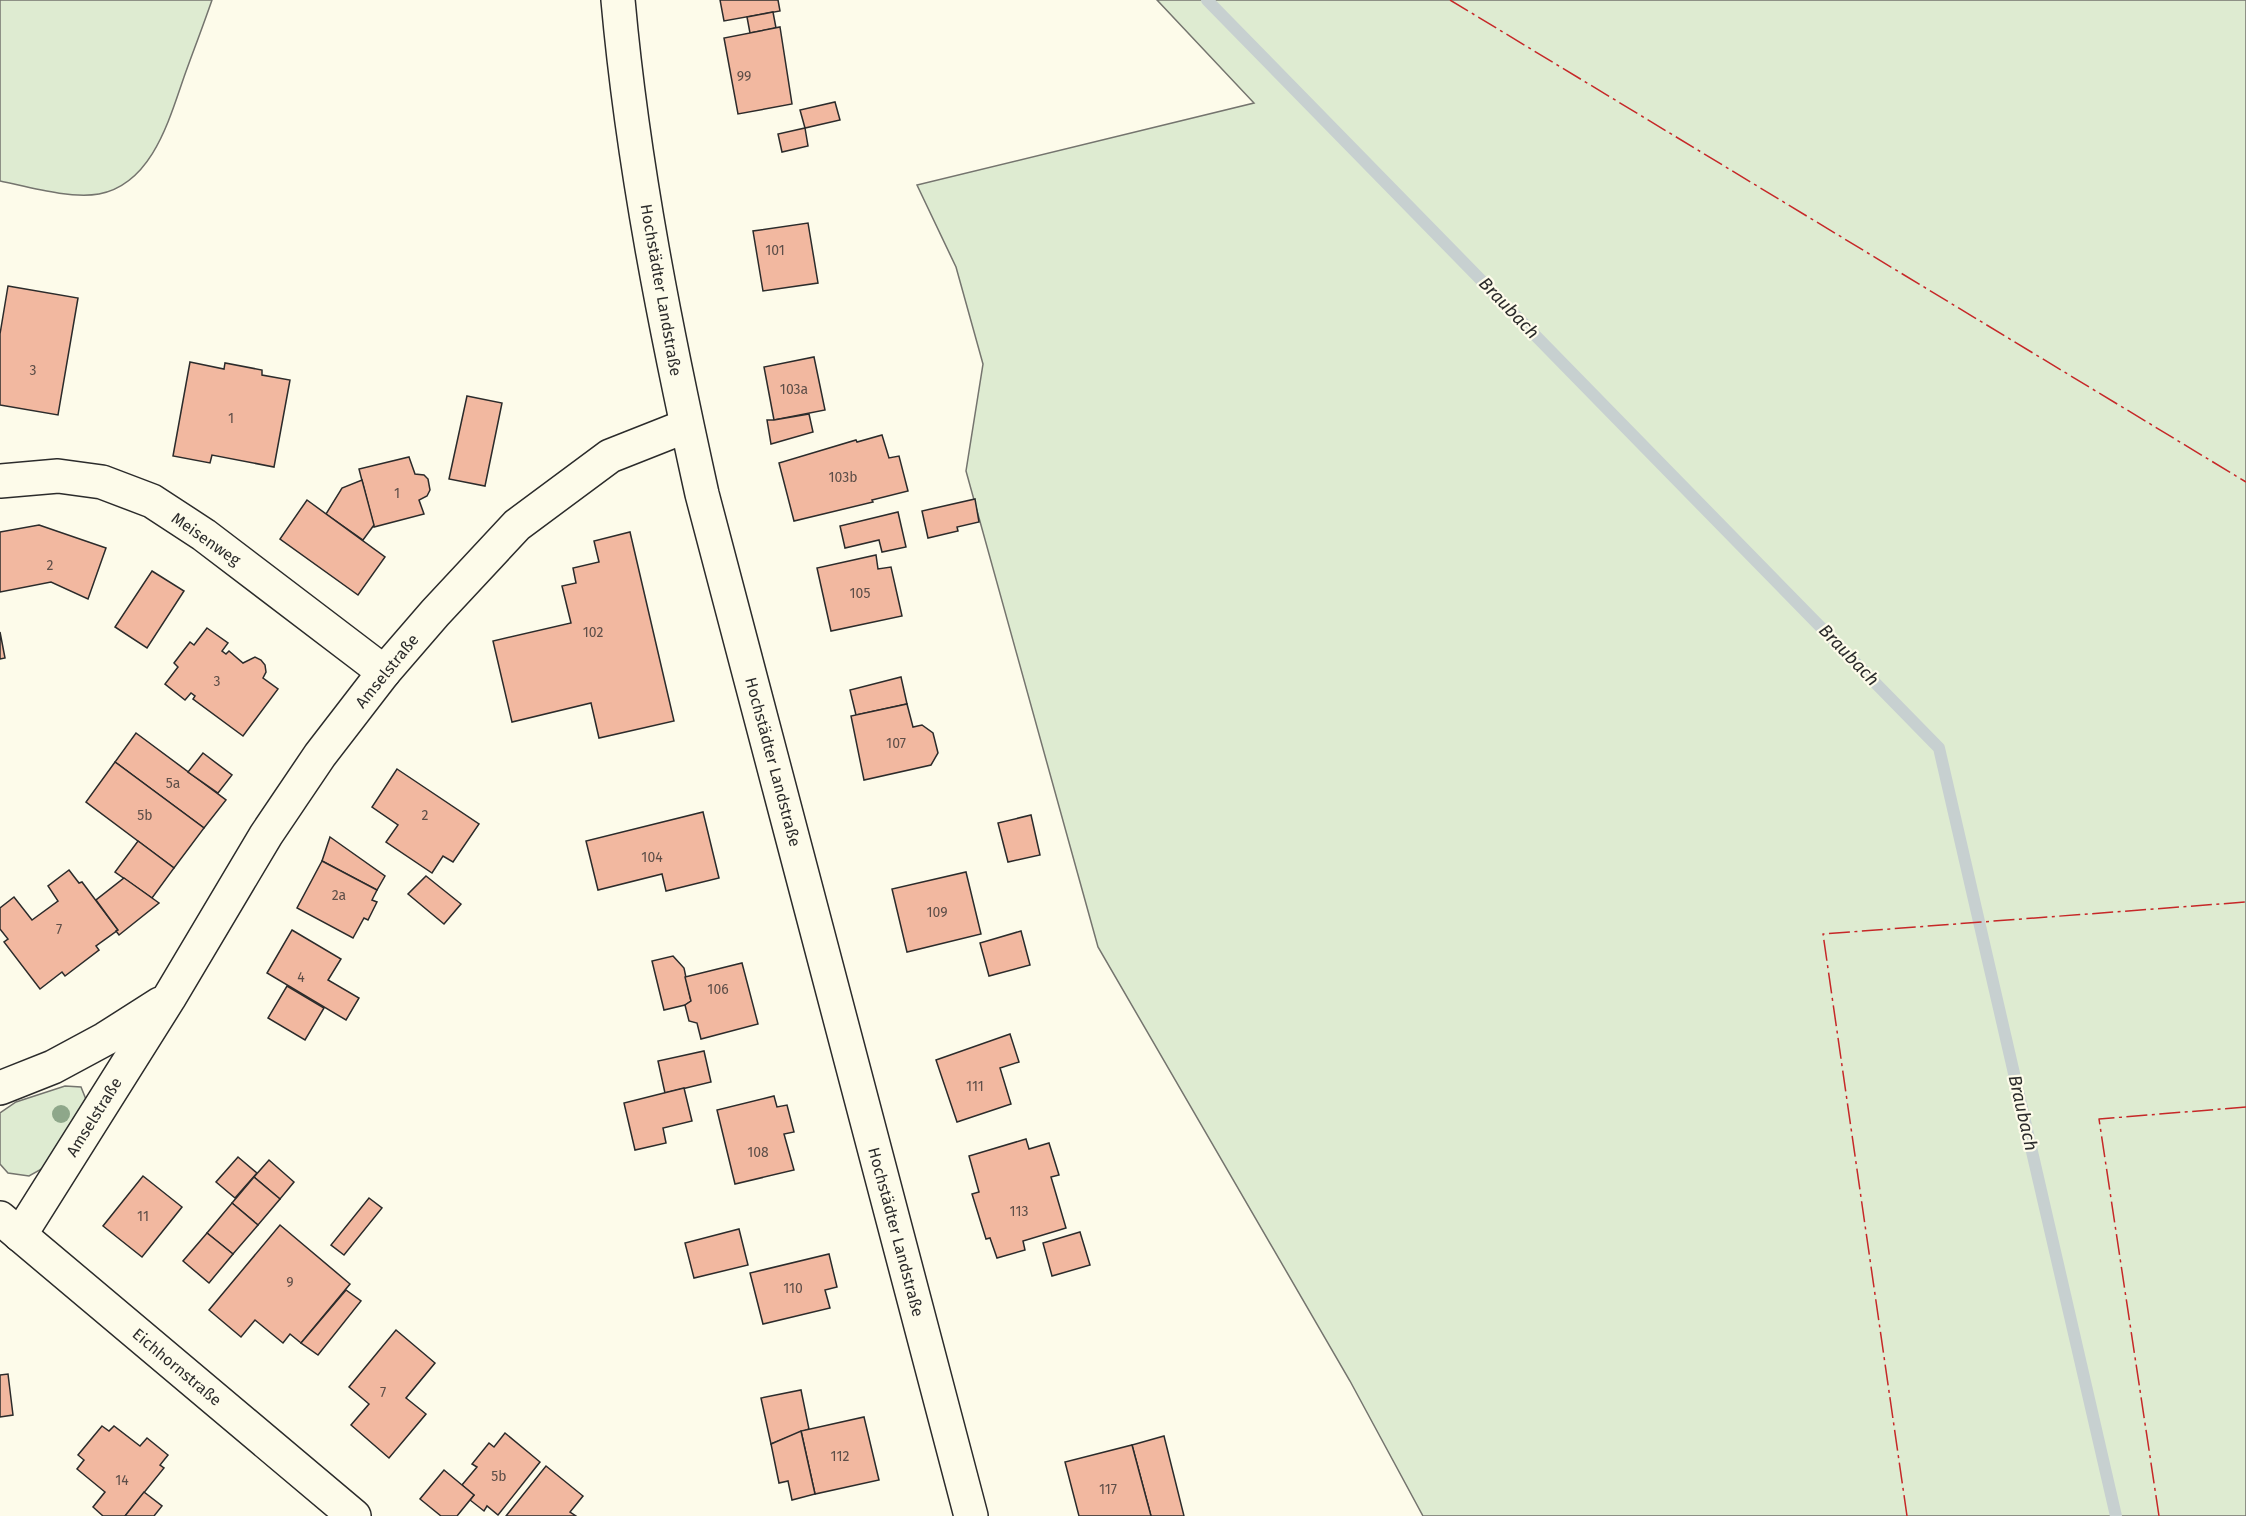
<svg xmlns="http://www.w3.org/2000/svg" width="2246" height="1516" viewBox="0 0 2246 1516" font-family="'Fira Sans',sans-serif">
  <rect width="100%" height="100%" fill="#fdfbea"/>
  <g fill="#deebd1" stroke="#74746e" stroke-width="1.5">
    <path d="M 0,0 L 212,0 C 203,26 193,52 184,77 C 169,120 152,184 99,194 C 70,199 29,187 0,181 Z"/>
    <polygon points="1157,0 2246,0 2246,1516 1423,1516 1350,1381 1098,947 966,471 983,364 956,267 917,185 1254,103"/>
    <polygon points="65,1086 81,1087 87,1102 47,1166 29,1176 8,1173 0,1164 0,1113 16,1102"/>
  </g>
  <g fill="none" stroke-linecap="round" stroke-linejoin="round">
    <polyline stroke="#c7d0d0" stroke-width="12" points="1207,0 1939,748 2116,1516"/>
  </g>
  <g fill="#f2b8a0" stroke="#2b2b2b" stroke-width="1.5">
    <polygon points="720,0 778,0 780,11 724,21"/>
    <polygon points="773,12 776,28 750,33 747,17"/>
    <polygon points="780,27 792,104 738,114 724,38"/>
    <polygon points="835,102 840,120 805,128 800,110"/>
    <polygon points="805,128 808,146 782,152 778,134"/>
    <polygon points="808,223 818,283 763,291 753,231"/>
    <polygon points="8,286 78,298 58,415 0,405 0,334"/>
    <polygon points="814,357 825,410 774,420 764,367"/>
    <polygon points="190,362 224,369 225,363 262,370 262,375 290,380 274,467 212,455 210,463 173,456"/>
    <polygon points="467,396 502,403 485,486 449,479"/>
    <polygon points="809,414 813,432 771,444 767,420 774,420"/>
    <polygon points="882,435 889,458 899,456 908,491 872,500 873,502 794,521 779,463 856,440 857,442"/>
    <polygon points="409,457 415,474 424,475 428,479 430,490 427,496 419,500 424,514 374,527 359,469"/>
    <polygon points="362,480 374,525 363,540 326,514 342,488"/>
    <polygon points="975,499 979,522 957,527 958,531 928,538 922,511"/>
    <polygon points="307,500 385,557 358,595 280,539"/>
    <polygon points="898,512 906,547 882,552 879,540 845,548 840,526"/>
    <polygon points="39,525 106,548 88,599 51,582 0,592 0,532"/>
    <polygon points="630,532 674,721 599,738 591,703 512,722 493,641 571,623 562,586 576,583 573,568 599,562 594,541"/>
    <polygon points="876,555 878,569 891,567 902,616 831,631 817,568"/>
    <polygon points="152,571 184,591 147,648 115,627"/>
    <polygon points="207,628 228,643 222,651 226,654 229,651 243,663 255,657 261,660 265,665 266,672 263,678 278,689 243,736 193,699 195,696 191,693 185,700 165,684 178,667 174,663 190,642 194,645"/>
    <polygon points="0,632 5,658 0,659"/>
    <polygon points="901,677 907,704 856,715 850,690"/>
    <polygon points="907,704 913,727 922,725 933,733 938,753 931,765 864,780 851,716"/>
    <polygon points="136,733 226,800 204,828 115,762"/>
    <polygon points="203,753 232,775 218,793 188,772"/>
    <polygon points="115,762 204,828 174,868 86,802"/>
    <polygon points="397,769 479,824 453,862 443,856 432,873 386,842 398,825 372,807"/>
    <polygon points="703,812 719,878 666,891 662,874 598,890 586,841"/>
    <polygon points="1031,815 1040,855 1008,862 998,823"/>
    <polygon points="330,837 385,876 377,890 322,861"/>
    <polygon points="138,841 174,868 152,898 115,872"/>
    <polygon points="322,861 377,890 372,900 377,902 368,920 364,918 353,938 297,908"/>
    <polygon points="69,870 79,883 82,882 118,930 96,946 99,950 65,976 62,972 40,989 4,942 8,939 0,929 0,908 14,897 32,920 58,901 48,886"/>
    <polygon points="966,872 981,934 907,952 892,889"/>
    <polygon points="426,876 461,904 444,924 408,894"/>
    <polygon points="124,878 159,903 119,935 116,931 118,930 96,900"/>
    <polygon points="292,930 341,959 328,980 359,998 346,1020 267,973"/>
    <polygon points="1021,931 1030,965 989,976 980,943"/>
    <polygon points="673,956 684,968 691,1001 685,1005 664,1010 652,961"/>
    <polygon points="742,963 758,1024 701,1039 697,1023 689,1021 685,1005 691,1001 685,977"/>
    <polygon points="287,986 324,1008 305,1040 268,1018"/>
    <polygon points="1010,1034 1019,1062 1000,1068 1011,1104 957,1122 936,1060"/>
    <polygon points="704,1051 711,1082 665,1093 658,1061"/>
    <polygon points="684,1088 692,1121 663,1128 666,1143 635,1150 624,1103"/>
    <polygon points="774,1096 777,1107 787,1105 794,1132 784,1134 794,1170 735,1184 717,1110"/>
    <polygon points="1026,1139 1029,1149 1049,1143 1059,1175 1051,1177 1066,1228 1023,1241 1025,1250 997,1258 990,1238 986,1239 972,1194 979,1192 969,1156"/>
    <polygon points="238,1157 257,1173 235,1198 216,1182"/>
    <polygon points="269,1160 294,1182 280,1199 254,1177"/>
    <polygon points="143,1176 182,1207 142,1257 103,1226"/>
    <polygon points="254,1177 280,1199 258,1225 232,1203"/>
    <polygon points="369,1198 382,1208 344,1255 331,1245"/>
    <polygon points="232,1203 258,1225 233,1254 207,1233"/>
    <polygon points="280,1225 350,1284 301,1343 290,1334 283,1343 255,1320 241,1337 209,1310"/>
    <polygon points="739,1229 748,1265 694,1278 685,1243"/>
    <polygon points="1080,1232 1090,1265 1052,1276 1043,1243"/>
    <polygon points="207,1233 233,1254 209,1283 183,1261"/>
    <polygon points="829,1254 837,1287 825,1290 830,1308 763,1324 750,1273"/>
    <polygon points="346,1290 361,1301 318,1355 301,1343"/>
    <polygon points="396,1330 435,1363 406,1398 426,1414 389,1458 351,1425 369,1404 349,1387"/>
    <polygon points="8,1374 13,1415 0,1417 0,1375"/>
    <polygon points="801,1390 809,1429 771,1444 761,1398"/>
    <polygon points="864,1417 879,1480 815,1494 801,1431"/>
    <polygon points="102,1426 109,1431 114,1426 140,1446 147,1438 168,1455 160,1465 164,1468 125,1516 103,1516 93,1507 105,1492 77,1469 84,1460 78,1455"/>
    <polygon points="801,1431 815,1494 792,1500 788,1481 779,1483 771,1444"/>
    <polygon points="505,1433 540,1462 498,1515 487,1506 484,1511 470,1500 474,1495 462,1485 477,1467 472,1464 489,1443 494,1447"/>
    <polygon points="1164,1436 1184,1516 1151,1516 1132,1445"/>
    <polygon points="1132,1445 1151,1516 1079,1516 1065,1462"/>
    <polygon points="546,1466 583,1496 570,1512 576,1516 506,1516"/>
    <polygon points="444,1470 474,1495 457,1516 441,1516 420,1499"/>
    <polygon points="144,1492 162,1506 154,1516 125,1516"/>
  </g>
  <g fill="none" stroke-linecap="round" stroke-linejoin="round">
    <defs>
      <g id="minor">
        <polyline points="0,481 58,476 102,482 152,501 204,535 384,672"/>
        <polyline points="0,1088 53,1067 105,1039 160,1004"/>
        <polyline points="0,1218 354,1516"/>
        <polyline points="20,1235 169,998 266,835 320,755 384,672 435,613 517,525 610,456 686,426"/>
      </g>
      <path id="tertiary" d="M 618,0 C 633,167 666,331 702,494 L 971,1516"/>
    </defs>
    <use href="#minor" stroke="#2b2b2b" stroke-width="36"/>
    <use href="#tertiary" stroke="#2b2b2b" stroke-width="36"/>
    <use href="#minor" stroke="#fdfbea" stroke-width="33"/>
    <use href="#tertiary" stroke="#fdfbea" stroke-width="33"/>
    <g stroke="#c62828" stroke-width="1.5" stroke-dasharray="21 4.5 3 4.5" stroke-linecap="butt">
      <polyline points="1450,0 2246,482"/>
      <polyline points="1907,1516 1823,934 2246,902"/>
      <polyline points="2159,1516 2099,1119 2246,1107"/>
    </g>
  </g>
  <circle fill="#8ea78a" cx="61" cy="1114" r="9"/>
  <g text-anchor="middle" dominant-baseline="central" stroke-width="4.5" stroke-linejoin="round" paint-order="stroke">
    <g font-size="14" fill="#5d4e48">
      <text x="744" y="76">99</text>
      <text x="775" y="250">101</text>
      <text x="33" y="370">3</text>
      <text x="794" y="389">103a</text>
      <text x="231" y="418">1</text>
      <text x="843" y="477">103b</text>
      <text x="397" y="493">1</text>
      <text x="50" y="565">2</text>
      <text x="860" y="593">105</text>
      <text x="593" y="632">102</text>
      <text x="217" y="681">3</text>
      <text x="896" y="743">107</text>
      <text x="173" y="783">5a</text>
      <text x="145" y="815">5b</text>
      <text x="425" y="815">2</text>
      <text x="652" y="857">104</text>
      <text x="339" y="895">2a</text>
      <text x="937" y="912">109</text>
      <text x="59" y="929">7</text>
      <text x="301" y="977">4</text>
      <text x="718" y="989">106</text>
      <text x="975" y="1086">111</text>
      <text x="758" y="1152">108</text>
      <text x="1019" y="1211">113</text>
      <text x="143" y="1216">11</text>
      <text x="290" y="1282">9</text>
      <text x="793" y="1288">110</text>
      <text x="383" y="1392">7</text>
      <text x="840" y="1456">112</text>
      <text x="499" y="1476">5b</text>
      <text x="122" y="1480">14</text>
      <text x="1108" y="1489">117</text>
    </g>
    <g font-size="16" fill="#2b2b2b" stroke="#fdfbea">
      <text transform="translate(661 290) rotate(80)">Hochstädter Landstraße</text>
      <text transform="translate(206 539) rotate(35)">Meisenweg</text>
      <text transform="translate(387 671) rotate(-51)">Amselstraße</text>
      <text transform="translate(773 762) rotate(75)">Hochstädter Landstraße</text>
      <text transform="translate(94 1117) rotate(-58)">Amselstraße</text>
      <text transform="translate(896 1232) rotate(75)">Hochstädter Landstraße</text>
      <text transform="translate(177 1367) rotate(40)">Eichhornstraße</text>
    </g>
    <g font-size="18" font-style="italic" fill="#2b2b2b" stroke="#fdfbea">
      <text transform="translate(1509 308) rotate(46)">Braubach</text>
      <text transform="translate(1849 655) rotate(46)">Braubach</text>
      <text transform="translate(2023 1113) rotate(77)">Braubach</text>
    </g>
  </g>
</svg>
